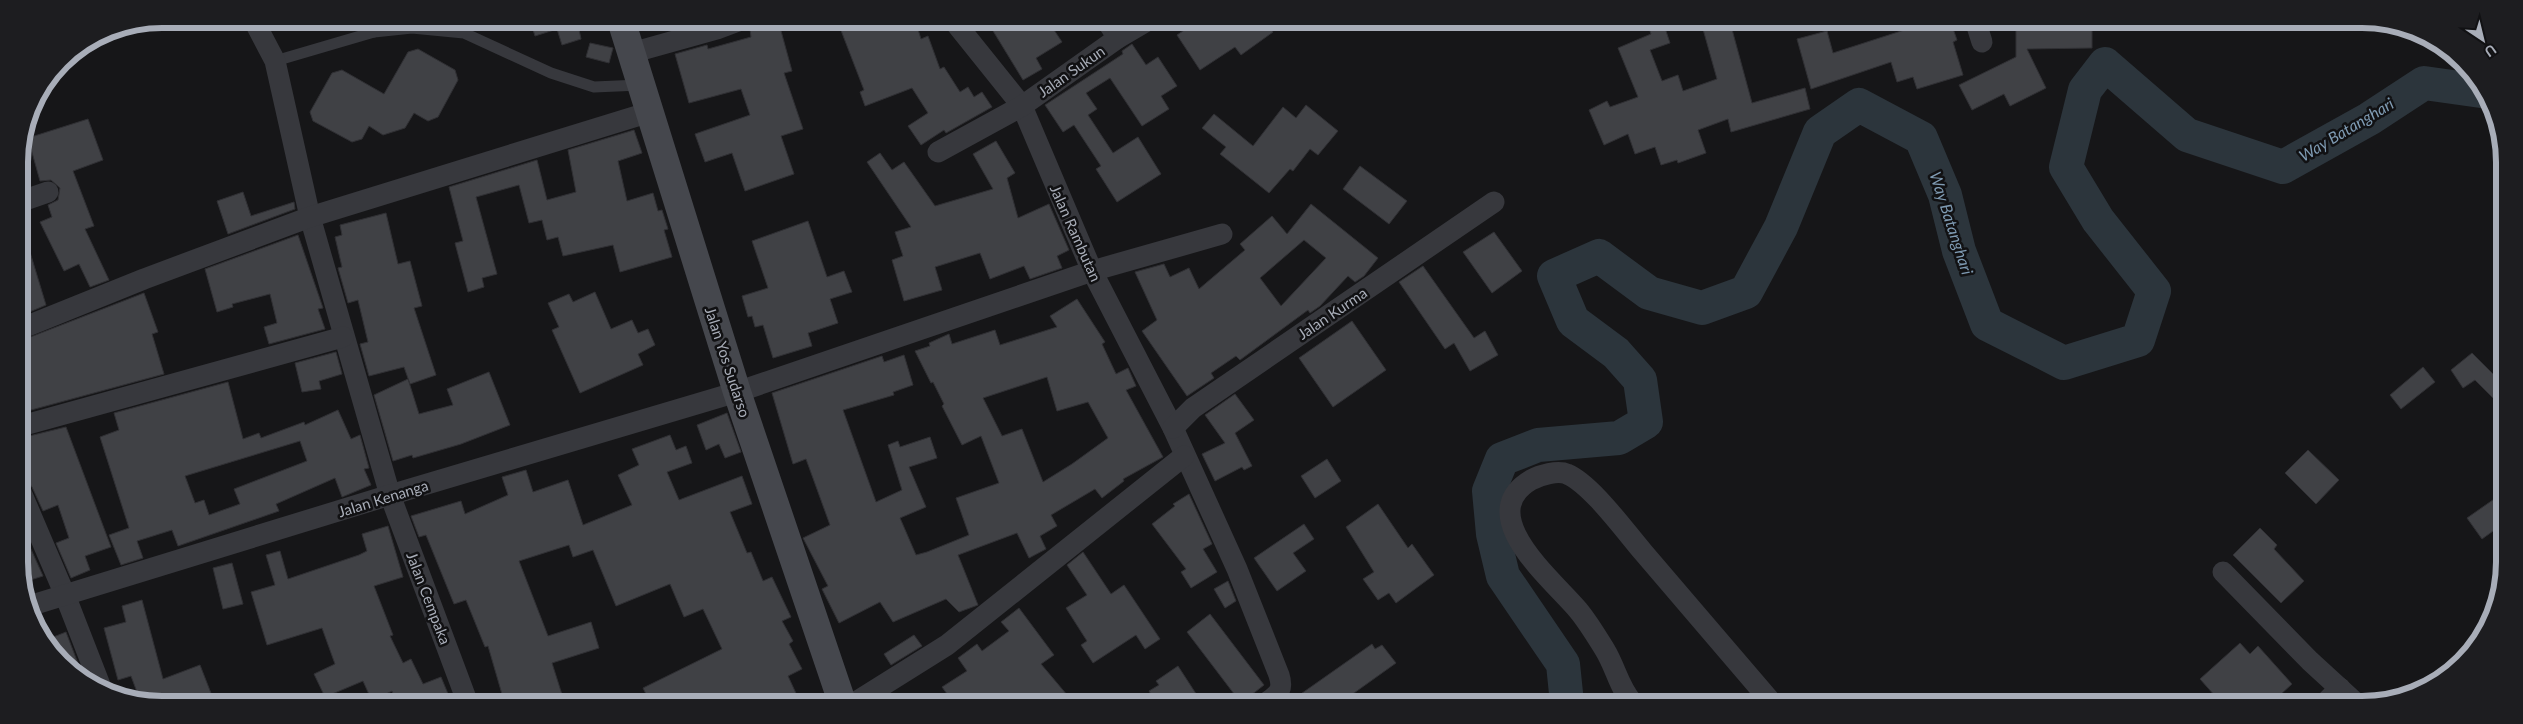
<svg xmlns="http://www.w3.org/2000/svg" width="2523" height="724" viewBox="0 0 2523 724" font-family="Lato,sans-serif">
  <rect width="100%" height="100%" fill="#161618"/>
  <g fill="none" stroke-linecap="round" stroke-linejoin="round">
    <polyline stroke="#2c353c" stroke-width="34" points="1567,703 1563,664 1503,576 1493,534 1489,491 1502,459 1538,445 1619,438 1646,422 1640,380 1616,353 1573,321 1554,276 1599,256 1649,293 1702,308 1746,292 1781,227 1820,132 1859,105 1921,138 1945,195 1959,251 1987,324 2064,363 2138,340 2154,291 2098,220 2066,167 2085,90 2105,64 2187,135 2283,167 2369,119 2424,83 2481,91"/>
  </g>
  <g fill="#404145" stroke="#303034" fill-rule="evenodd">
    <polygon points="530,20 577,20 581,39 562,45 557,29 535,36"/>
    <polygon points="665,20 701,20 701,21 669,30"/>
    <polygon points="778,20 792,71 784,73 803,129 781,136 794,174 745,191 732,153 705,162 695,134 750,115 741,89 689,103 675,54 707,45 708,49 751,37 750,29"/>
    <polygon points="837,20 915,20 921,39 928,36 940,69 944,67 960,92 968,87 974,97 982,92 992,107 946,133 944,130 921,145 908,126 928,113 912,88 865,106 860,92 864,90"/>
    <polygon points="987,21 1048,21 1062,42 1036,58 1042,69 1023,80"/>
    <polygon points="1198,21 1265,21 1273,32 1241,55 1235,47 1200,70 1177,35"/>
    <polygon points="1647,22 1663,22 1670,43 1650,50 1662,81 1678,75 1683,91 1717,79 1701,22 1730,22 1752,103 1805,88 1810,109 1731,132 1728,119 1698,130 1706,153 1678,163 1677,160 1661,165 1655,147 1635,154 1628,134 1604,145 1589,110 1607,101 1610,107 1638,97 1618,48 1651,34"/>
    <polygon points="1926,23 1951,23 1957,40 1953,42 1963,75 1917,89 1913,77 1897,82 1891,62 1811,89 1797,39 1827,31 1833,53"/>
    <polygon points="2016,23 2092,23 2092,48 2027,49 2046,88 2010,106 2004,94 1972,110 1959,85 2016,57"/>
    <polygon points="590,43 613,48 609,63 586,57"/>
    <polygon points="1132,44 1146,65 1158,57 1177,86 1161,96 1169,109 1142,126 1110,78 1086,93 1097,109 1088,115 1113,153 1138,137 1161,174 1117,202 1096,169 1101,166 1074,125 1063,132 1045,105 1123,54 1122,51"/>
    <polygon points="418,49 455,70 458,80 438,117 428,121 414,113 405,128 383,135 369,126 362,139 352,142 313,121 310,112 332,73 342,70 384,94 408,52"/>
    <polygon points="1306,105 1338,131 1318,155 1310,149 1293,171 1290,169 1269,193 1220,154 1226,147 1202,128 1214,114 1253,146 1283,107 1296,118"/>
    <polygon points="88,119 103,160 73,171 94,226 85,229 109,280 90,287 79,264 64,271 40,222 52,217 48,205 58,200 60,188 51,180 40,181 28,138"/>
    <polygon points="634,130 642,153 618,161 627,201 653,193 658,211 662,210 668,229 664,230 672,257 620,272 613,245 563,256 558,237 547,240 542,220 529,223 519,185 476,197 497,274 482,278 484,287 468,292 455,243 463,241 449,187 537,160 547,200 576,192 568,150"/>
    <polygon points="996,141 1015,173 1007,178 1018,218 1049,204 1069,250 1057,256 1062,268 1030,279 1024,266 990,279 980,253 935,267 942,290 904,301 892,260 903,256 895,232 911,227 867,162 880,153 892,170 904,162 935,206 993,189 973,154"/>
    <polygon points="1360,166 1407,201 1389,224 1343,189"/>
    <polygon points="243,192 251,216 294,202 295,209 228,234 217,201"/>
    <path d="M 1311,204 L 1378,258 L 1364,276 L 1355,282 L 1348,276 L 1320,306 L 1310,313 L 1308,310 L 1240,360 L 1236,356 L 1211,373 L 1214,378 L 1187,396 L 1142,331 L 1157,320 L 1135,272 L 1164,264 L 1170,277 L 1189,268 L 1199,289 L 1245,250 L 1240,244 L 1272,216 L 1287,234 ZM 1304,240 L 1326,258 L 1281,306 L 1260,278 Z"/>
    <polygon points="386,213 398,264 410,261 422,306 414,308 436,375 410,384 404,367 369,376 360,344 368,342 358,300 348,303 338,268 342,267 335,237 342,235 340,225"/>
    <polygon points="808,221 827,277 844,271 852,292 830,299 838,323 808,333 812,346 773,358 763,325 755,327 752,316 748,317 742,296 768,288 752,241"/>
    <polygon points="23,229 46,305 20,316 19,230"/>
    <polygon points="1494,232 1522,271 1492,293 1463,252"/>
    <polygon points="298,235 323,308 318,309 325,329 269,344 264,327 277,323 270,294 232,304 233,307 217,312 205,269"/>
    <polygon points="1423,266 1474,338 1485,331 1498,355 1470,371 1454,343 1445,349 1399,282"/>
    <polygon points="595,292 611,329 632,320 638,333 648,329 655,345 638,354 643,365 580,393 552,330 559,327 548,303 569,294 573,302"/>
    <polygon points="144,293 158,332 152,334 164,374 20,413 20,341"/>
    <path d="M 1077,299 L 1105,342 L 1102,344 L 1116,374 L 1128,368 L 1136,386 L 1126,390 L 1163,457 L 1123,479 L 1124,481 L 1102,498 L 1095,489 L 1051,515 L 1057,526 L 1040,536 L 1046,549 L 1029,558 L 1017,533 L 958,555 L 978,605 L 959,612 L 946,599 L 893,622 L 880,602 L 839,623 L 822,589 L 828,586 L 803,538 L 830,525 L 806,459 L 793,464 L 772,393 L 882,356 L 884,362 L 904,355 L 913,385 L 893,392 L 894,395 L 843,410 L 876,502 L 902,490 L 888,445 L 898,441 L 900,447 L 930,437 L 937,458 L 909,467 L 926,507 L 900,518 L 916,555 L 927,552 L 969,535 L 956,498 L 999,483 L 981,436 L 962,445 L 942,406 L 944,404 L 933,382 L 931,383 L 915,351 L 930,346 L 929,343 L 949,334 L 952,344 L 995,330 L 1000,345 L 1057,327 L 1050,316 ZM 1047,377 L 1057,411 L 1088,402 L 1108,438 L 1072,464 L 1043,482 L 1022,429 L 1002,436 L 983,398 Z"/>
    <polygon points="1352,321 1386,370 1333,407 1299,358"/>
    <polygon points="336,352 342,374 319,381 321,389 302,392 295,363"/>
    <polygon points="2472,353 2500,381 2500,405 2475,380 2463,388 2451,370"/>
    <polygon points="2423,367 2435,382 2401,409 2390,395"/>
    <polygon points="489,372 510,425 461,444 413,458 412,455 393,461 374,395 408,379 419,414 453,405 447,389"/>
    <path d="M 228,382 L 243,439 L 259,433 L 261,438 L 304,422 L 305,425 L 338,410 L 351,439 L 360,435 L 369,468 L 364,469 L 371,485 L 342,497 L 335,478 L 276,504 L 279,511 L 178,546 L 172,530 L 137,541 L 143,558 L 121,565 L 109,535 L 129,528 L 100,437 L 119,430 L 114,413 ZM 300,441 L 307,461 L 234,489 L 240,504 L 209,515 L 204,500 L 195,503 L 185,476 Z"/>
    <polygon points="1235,394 1254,420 1235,433 1252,466 1244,470 1242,467 1215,481 1202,454 1225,443 1205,415"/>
    <polygon points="727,413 741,452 725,458 719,444 706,450 697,425"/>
    <polygon points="66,427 111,547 85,556 90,570 71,578 56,543 69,538 58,505 43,511 32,487 28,482 21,480 21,438"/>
    <polygon points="670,435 676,450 686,446 692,463 667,472 679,500 742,476 752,504 730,512 747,553 751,552 763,581 772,577 791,617 782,621 793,641 789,644 802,669 788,676 800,702 650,702 643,688 722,649 703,609 684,617 670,584 616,606 593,550 573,557 569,545 519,561 548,636 591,622 599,648 552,663 564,701 504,701 488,646 485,647 466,600 454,604 426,535 419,537 411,516 461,501 465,514 508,495 502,477 526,470 533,492 568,480 583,525 632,505 618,475 639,465 632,449"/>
    <polygon points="2308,450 2339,480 2316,504 2285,473"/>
    <polygon points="1327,459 1341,481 1315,498 1301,476"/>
    <polygon points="1189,494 1212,544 1203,549 1217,572 1191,588 1181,572 1186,569 1152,524 1175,506 1173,504"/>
    <polygon points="2500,495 2500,526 2482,539 2467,518"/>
    <polygon points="1378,504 1408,548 1412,544 1434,575 1396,603 1389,593 1378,600 1363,579 1374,572 1346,527"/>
    <polygon points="1304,524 1314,539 1293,553 1306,571 1277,591 1254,558"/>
    <polygon points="388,526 403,577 374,586 393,635 390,636 403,663 411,659 423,684 441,677 451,701 396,701 392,691 372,701 363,681 325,697 314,674 335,664 322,628 267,645 251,592 275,585 266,555 280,551 288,579 359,555 367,551 362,534"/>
    <polygon points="21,527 43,576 21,583"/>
    <polygon points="2260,528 2277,545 2274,549 2304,581 2281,603 2233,555"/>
    <polygon points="1083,552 1111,594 1124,585 1160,639 1145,649 1136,635 1093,663 1081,645 1087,641 1066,608 1087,595 1067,565"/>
    <polygon points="232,563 243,604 223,609 213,568"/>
    <polygon points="1228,581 1236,601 1225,608 1214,589"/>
    <polygon points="142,600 163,679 200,665 214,701 140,700 131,676 118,680 104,628 126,622 122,606"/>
    <polygon points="1019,608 1054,655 1041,664 1073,702 1035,702 1030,696 1020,702 953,702 942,687 967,671 958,658 977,644 982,651 1009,631 1001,622"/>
    <polygon points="1210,614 1264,685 1241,703 1187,632"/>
    <polygon points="66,632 82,674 54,657 46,640"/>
    <polygon points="914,635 922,646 891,665 884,654"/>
    <polygon points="2240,643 2250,654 2258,646 2292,684 2269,705 2223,705 2200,679"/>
    <polygon points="1372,644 1375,649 1382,645 1396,663 1340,703 1288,703"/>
    <polygon points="1178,666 1202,703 1156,703 1149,691 1159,685 1156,681"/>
  </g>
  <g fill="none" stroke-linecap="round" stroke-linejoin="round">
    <g stroke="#37383d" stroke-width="11">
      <polyline points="372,19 374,32"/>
      <polyline points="275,61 374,32 412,28 464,33 551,73 594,87 640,85"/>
    </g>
    <g stroke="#37383d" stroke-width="21">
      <polyline points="253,19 275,61 310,217 390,495 467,701"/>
      <path d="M 953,20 L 1022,106 L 1092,271 L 1173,428 L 1237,569 L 1279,675 C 1284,691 1278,694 1266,703"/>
      <polyline points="1107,21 1118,38"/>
      <polyline points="1976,23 1982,42"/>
      <polyline points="631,53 717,29 741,20"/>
      <polyline points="938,152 1022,106 1118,38 1147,21"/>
      <polyline points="19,202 48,192"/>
      <polyline points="20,329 144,279 310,217 650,112"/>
      <polyline points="21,426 343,337"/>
      <polyline points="1173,428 1193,408 1494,202"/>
      <polyline points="21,492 65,595 100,685"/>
      <polyline points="2223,572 2310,661 2358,705"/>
      <polyline points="29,606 390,495 737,392 1092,271 1222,234"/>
      <polyline points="856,702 947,645 1184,456"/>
      <path d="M 1633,703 C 1619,688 1616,668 1605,650 C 1597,637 1588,622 1578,610 C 1553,580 1472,515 1531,480 C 1540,475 1558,470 1567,474 C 1591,484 1625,531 1643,552 C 1686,603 1730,653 1773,704"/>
      <polyline points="2323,705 2340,688"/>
    </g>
    <polyline stroke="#45474d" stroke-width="28" points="621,20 737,392 842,702"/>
  </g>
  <g text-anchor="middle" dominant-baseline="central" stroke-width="5" stroke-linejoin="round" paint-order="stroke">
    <g font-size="15" fill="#a8adb8" stroke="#111113">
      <text transform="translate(1071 71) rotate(-35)">Jalan Sukun</text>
      <text transform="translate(1076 233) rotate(66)">Jalan Rambutan</text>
      <text transform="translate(1332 313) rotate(-34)">Jalan Kurma</text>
      <text transform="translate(728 362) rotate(72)">Jalan Yos Sudarso</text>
      <text transform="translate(383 498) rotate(-17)">Jalan Kenanga</text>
      <text transform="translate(429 598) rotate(69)">Jalan Cempaka</text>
    </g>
    <g font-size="16" font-style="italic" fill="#7f9bb3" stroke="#111113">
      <text transform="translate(2346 129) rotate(-31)">Way Batanghari</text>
      <text transform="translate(1952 223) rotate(72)">Way Batanghari</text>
    </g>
  </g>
  <path d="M0 0H2523V724H0ZM162 28H2362A134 134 0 0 1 2496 162V562A134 134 0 0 1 2362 696H162A134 134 0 0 1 28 562V162A134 134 0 0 1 162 28Z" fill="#1d1d20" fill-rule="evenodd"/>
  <path fill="none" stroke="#a8adb8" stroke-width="6" d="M162 28H2362A134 134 0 0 1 2496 162V562A134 134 0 0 1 2362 696H162A134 134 0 0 1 28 562V162A134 134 0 0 1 162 28Z"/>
  <g transform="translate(2483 40) rotate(145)" stroke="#111113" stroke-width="4" paint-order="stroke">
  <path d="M0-4L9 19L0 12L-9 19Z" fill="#a8adb8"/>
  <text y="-8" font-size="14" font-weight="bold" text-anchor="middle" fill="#a8adb8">U</text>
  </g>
</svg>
